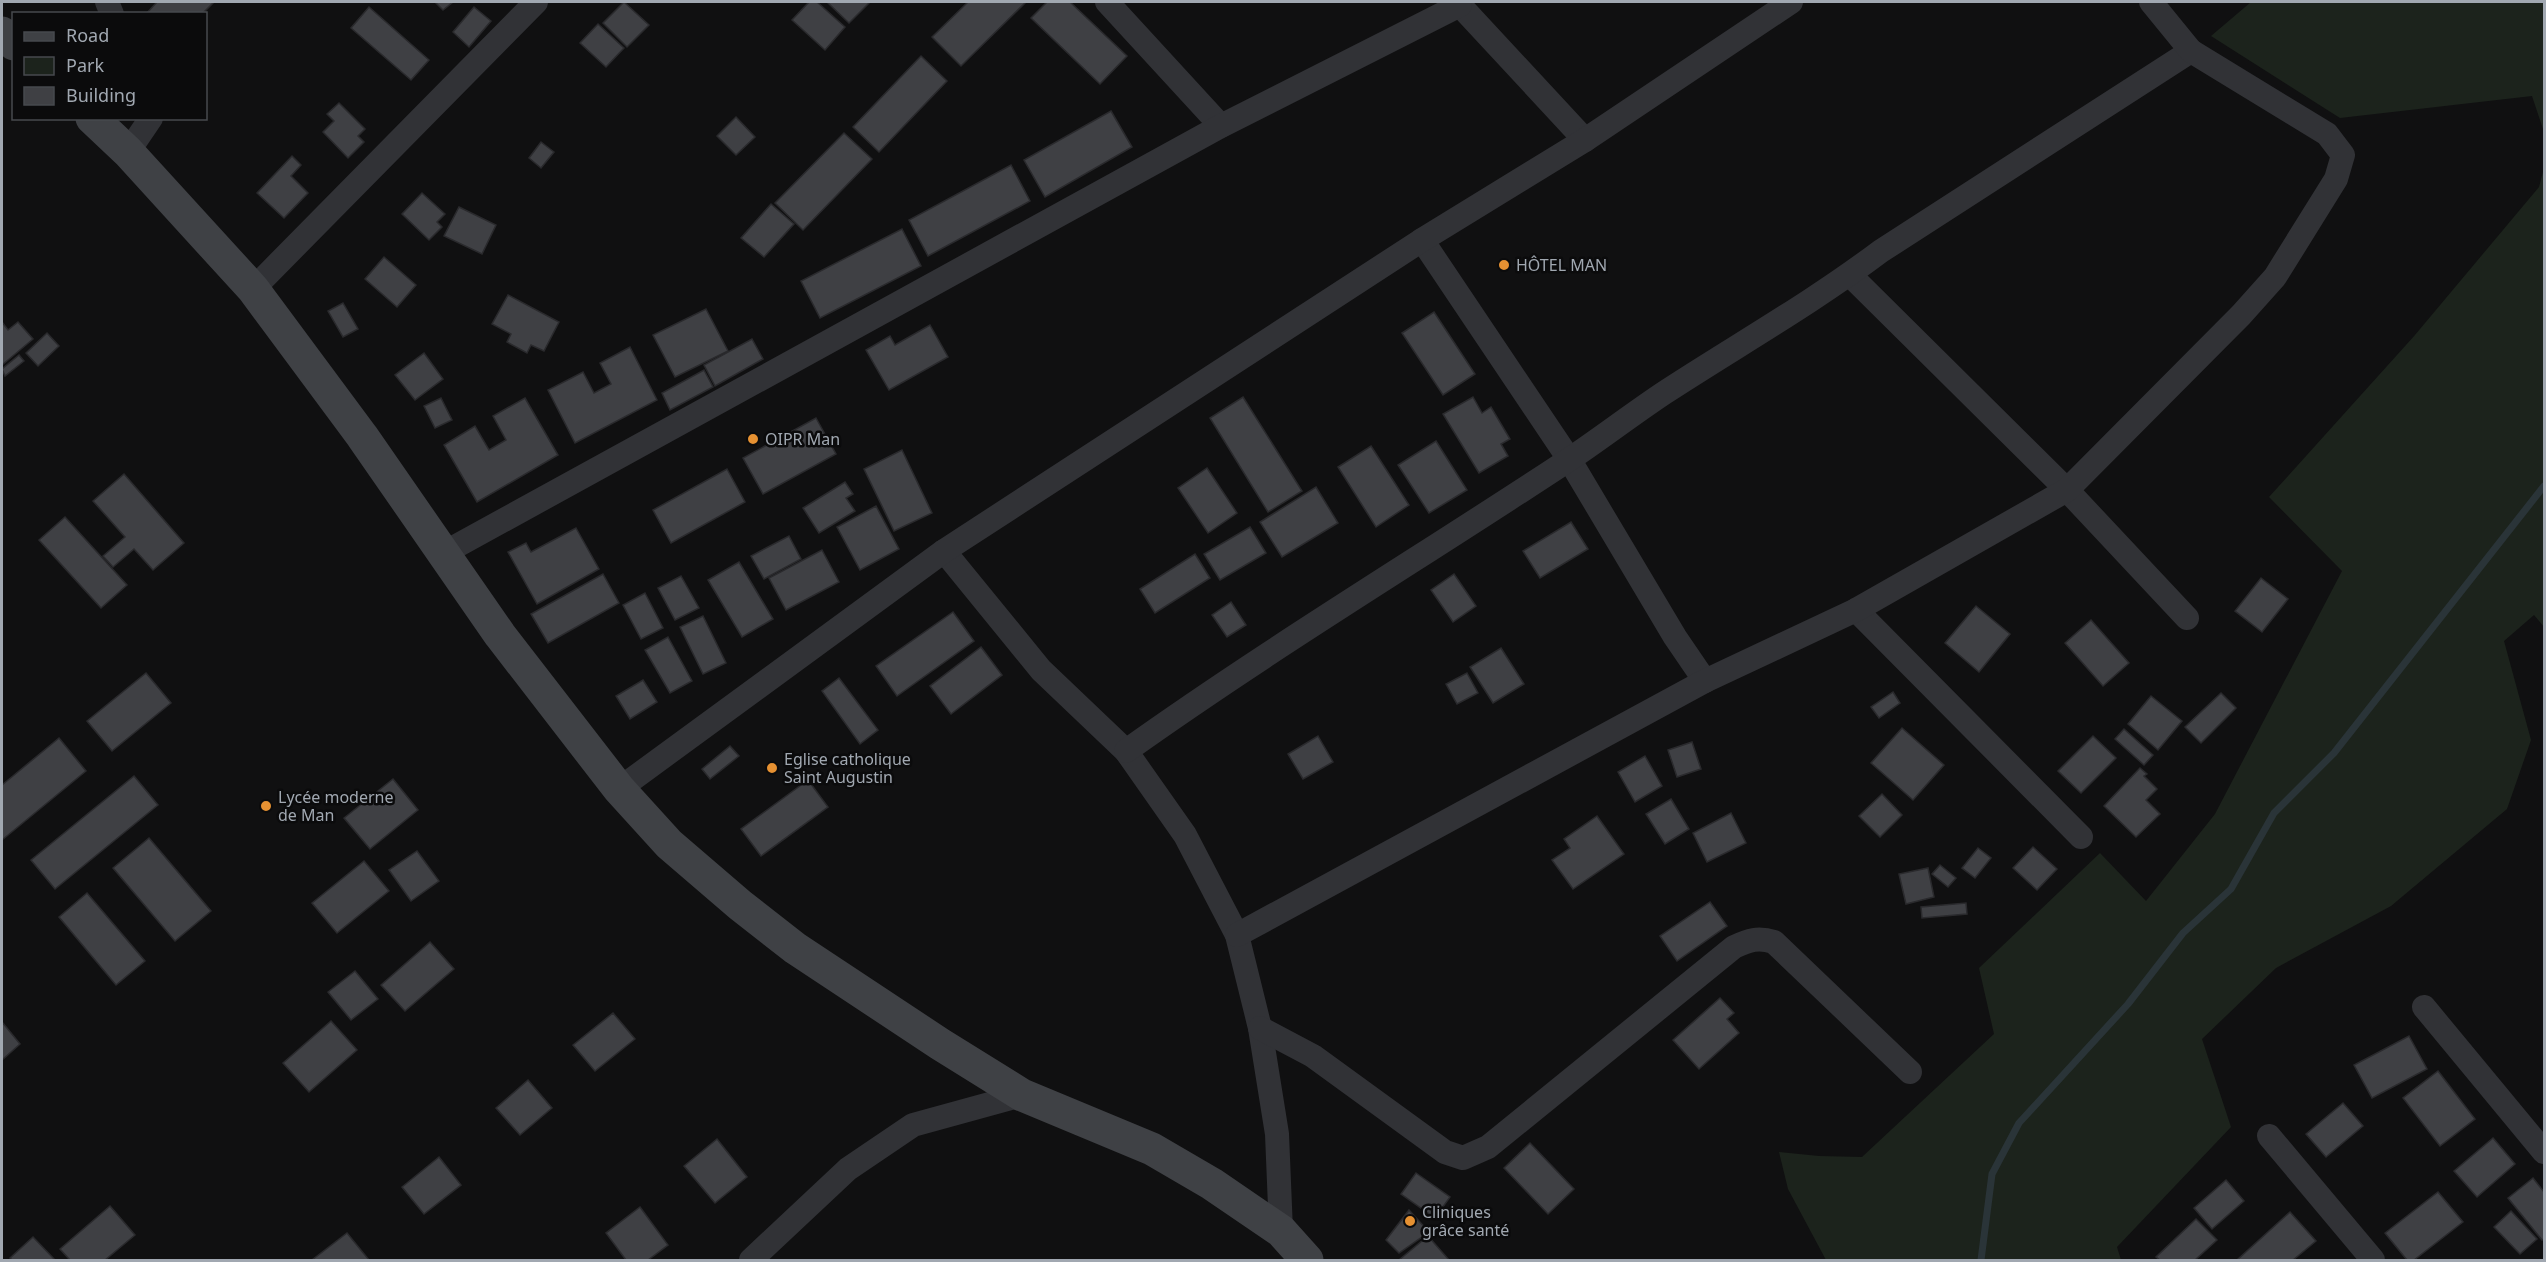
<svg xmlns="http://www.w3.org/2000/svg" width="2546" height="1262" viewBox="0 0 2546 1262" font-family="'Noto Sans',sans-serif">
  <rect width="100%" height="100%" fill="#101011"/>
  <g fill="#1c231c">
    <polygon points="2251,2 2544,2 2544,132 2532,96 2340,118 2211,36"/>
    <polygon points="2544,168 2544,627 2534,615 2504,641 2531,740 2507,809 2391,906 2276,968 2202,1039 2231,1127 2117,1247 2121,1260 1826,1260 1788,1189 1779,1152 1819,1156 1862,1157 1994,1034 1979,968 2100,853 2146,901 2215,814 2342,571 2269,497 2415,335 2539,187"/>
  </g>
  <g fill="none" stroke-linecap="round" stroke-linejoin="round">
    <polyline stroke="#2a3438" stroke-width="7" points="1981,1260 1992,1174 2019,1123 2128,1004 2183,933 2231,889 2274,813 2334,753 2544,486"/>
  </g>
  <g fill="#3f4044" stroke="#2a2a2d" stroke-width="1.5">
    <polygon points="157,2 214,2 202,14 146,14"/>
    <polygon points="435,2 453,2 443,10"/>
    <polygon points="624,2 649,25 627,47 603,23"/>
    <polygon points="809,2 817,2 845,27 825,50 792,20"/>
    <polygon points="827,2 870,2 849,23"/>
    <polygon points="968,2 1026,2 961,66 932,37"/>
    <polygon points="1047,2 1070,2 1127,56 1100,84 1031,18"/>
    <polygon points="369,7 429,60 411,80 351,28"/>
    <polygon points="474,7 491,21 469,47 453,32"/>
    <polygon points="598,24 624,48 606,67 580,43"/>
    <polygon points="921,56 947,81 879,152 853,127"/>
    <polygon points="339,103 365,129 358,136 364,142 348,158 323,132 334,121 327,114"/>
    <polygon points="1111,111 1132,147 1045,197 1024,160"/>
    <polygon points="736,117 755,137 736,155 717,136"/>
    <polygon points="844,133 872,159 803,230 775,203"/>
    <polygon points="541,142 554,152 541,168 529,158"/>
    <polygon points="292,156 301,165 291,176 308,193 284,218 257,193"/>
    <polygon points="1011,165 1030,201 928,256 909,220"/>
    <polygon points="422,193 445,214 437,222 442,227 429,240 402,214"/>
    <polygon points="771,204 794,224 764,257 741,238"/>
    <polygon points="459,207 496,225 482,254 444,236"/>
    <polygon points="902,229 921,266 820,318 801,281"/>
    <polygon points="384,257 416,285 397,307 365,279"/>
    <polygon points="508,295 559,322 544,351 531,345 527,353 507,342 511,334 492,324"/>
    <polygon points="343,303 358,329 343,337 328,311"/>
    <polygon points="706,309 728,351 675,377 653,335"/>
    <polygon points="1434,312 1475,374 1443,395 1402,333"/>
    <polygon points="2,322 8,330 18,322 33,339 2,365"/>
    <polygon points="930,325 948,357 889,390 866,350 890,336 895,345"/>
    <polygon points="47,333 59,346 38,366 26,353"/>
    <polygon points="752,339 763,359 715,386 704,365"/>
    <polygon points="630,347 657,400 575,443 548,390 583,372 594,393 611,384 600,363"/>
    <polygon points="424,353 443,379 415,400 395,375"/>
    <polygon points="19,355 24,361 5,376 2,369"/>
    <polygon points="704,370 713,387 670,410 662,393"/>
    <polygon points="1243,397 1302,491 1268,512 1210,418"/>
    <polygon points="1473,397 1482,413 1491,407 1510,439 1501,444 1508,456 1479,473 1443,414"/>
    <polygon points="441,398 452,420 435,428 424,406"/>
    <polygon points="525,398 558,455 477,502 444,445 475,426 489,450 506,440 493,416"/>
    <polygon points="816,418 836,454 763,494 743,458"/>
    <polygon points="1436,441 1467,490 1429,513 1398,465"/>
    <polygon points="1371,446 1409,505 1376,527 1338,467"/>
    <polygon points="902,450 932,513 894,531 864,469"/>
    <polygon points="1207,468 1237,513 1208,533 1178,488"/>
    <polygon points="727,469 745,502 671,543 653,510"/>
    <polygon points="124,474 184,543 153,570 134,549 113,567 103,556 125,537 93,501"/>
    <polygon points="845,482 853,494 846,498 855,511 819,533 803,508"/>
    <polygon points="1316,487 1338,523 1282,557 1260,522"/>
    <polygon points="876,506 899,549 860,570 837,527"/>
    <polygon points="65,517 127,585 101,608 39,540"/>
    <polygon points="1571,522 1588,549 1540,578 1523,551"/>
    <polygon points="1250,527 1266,553 1220,580 1204,554"/>
    <polygon points="576,528 599,569 537,604 508,552 526,543 531,552"/>
    <polygon points="789,536 801,559 764,579 751,556"/>
    <polygon points="822,550 839,582 786,610 769,578"/>
    <polygon points="1195,554 1210,578 1155,613 1140,589"/>
    <polygon points="739,562 773,619 742,637 708,580"/>
    <polygon points="603,574 619,603 548,643 531,614"/>
    <polygon points="1454,574 1476,606 1453,622 1431,590"/>
    <polygon points="681,576 699,608 675,620 658,588"/>
    <polygon points="2261,578 2288,599 2262,632 2235,611"/>
    <polygon points="645,593 663,628 641,639 623,605"/>
    <polygon points="1231,602 1246,625 1227,637 1212,615"/>
    <polygon points="1976,606 2010,634 1979,672 1945,643"/>
    <polygon points="953,612 974,641 897,696 876,666"/>
    <polygon points="703,616 726,663 703,674 680,627"/>
    <polygon points="2091,620 2129,663 2103,686 2065,643"/>
    <polygon points="668,637 692,681 670,693 645,650"/>
    <polygon points="981,647 1002,675 951,714 930,686"/>
    <polygon points="1501,648 1524,684 1493,703 1470,667"/>
    <polygon points="146,673 171,703 112,751 87,721"/>
    <polygon points="1467,673 1478,693 1457,704 1446,684"/>
    <polygon points="839,678 878,730 860,744 822,691"/>
    <polygon points="643,680 657,702 630,719 616,696"/>
    <polygon points="1893,692 1900,703 1879,718 1871,707"/>
    <polygon points="2221,693 2236,708 2201,743 2185,727"/>
    <polygon points="2151,696 2182,721 2158,750 2128,724"/>
    <polygon points="1902,728 1944,765 1913,800 1871,763"/>
    <polygon points="2124,729 2153,755 2144,765 2115,739"/>
    <polygon points="1318,736 1333,762 1303,779 1288,754"/>
    <polygon points="2093,736 2116,758 2081,793 2058,771"/>
    <polygon points="59,738 86,771 2,840 2,785"/>
    <polygon points="1692,742 1701,769 1677,777 1668,750"/>
    <polygon points="730,746 739,756 710,779 702,769"/>
    <polygon points="1645,756 1662,786 1635,802 1618,772"/>
    <polygon points="2140,768 2147,774 2144,776 2157,789 2146,800 2160,814 2136,837 2104,806"/>
    <polygon points="134,776 158,805 55,889 31,860"/>
    <polygon points="393,779 418,810 370,849 344,818"/>
    <polygon points="808,780 828,807 761,856 741,829"/>
    <polygon points="1882,794 1902,815 1880,837 1859,816"/>
    <polygon points="1671,799 1689,829 1665,844 1646,814"/>
    <polygon points="1731,813 1746,843 1707,862 1693,833"/>
    <polygon points="1597,816 1624,854 1573,889 1552,860 1570,848 1564,839"/>
    <polygon points="149,838 211,911 175,941 113,868"/>
    <polygon points="2033,847 2057,869 2037,890 2013,868"/>
    <polygon points="1978,848 1991,858 1975,878 1962,868"/>
    <polygon points="417,851 439,881 411,901 389,870"/>
    <polygon points="364,861 389,891 337,933 312,903"/>
    <polygon points="1940,865 1956,878 1948,887 1932,874"/>
    <polygon points="1928,868 1934,897 1906,904 1899,874"/>
    <polygon points="87,893 145,961 116,985 59,917"/>
    <polygon points="1710,902 1727,926 1677,961 1660,936"/>
    <polygon points="1966,903 1967,914 1922,918 1921,907"/>
    <polygon points="430,942 454,969 405,1011 381,985"/>
    <polygon points="355,971 378,999 351,1020 328,992"/>
    <polygon points="1720,998 1734,1013 1727,1019 1739,1033 1699,1069 1673,1040"/>
    <polygon points="613,1013 635,1039 595,1071 573,1045"/>
    <polygon points="331,1021 357,1050 309,1092 283,1063"/>
    <polygon points="2,1022 20,1044 2,1060"/>
    <polygon points="2409,1036 2427,1069 2372,1098 2354,1065"/>
    <polygon points="2438,1071 2475,1119 2440,1146 2403,1098"/>
    <polygon points="528,1080 552,1108 520,1135 496,1108"/>
    <polygon points="2343,1103 2363,1126 2326,1157 2306,1134"/>
    <polygon points="2493,1138 2515,1164 2477,1197 2454,1171"/>
    <polygon points="717,1139 747,1177 715,1203 684,1166"/>
    <polygon points="1530,1143 1574,1189 1548,1214 1504,1168"/>
    <polygon points="439,1157 461,1185 424,1214 402,1187"/>
    <polygon points="1416,1173 1450,1197 1435,1218 1401,1194"/>
    <polygon points="2533,1178 2544,1192 2544,1239 2542,1240 2508,1198"/>
    <polygon points="2226,1180 2244,1201 2212,1229 2194,1208"/>
    <polygon points="2438,1192 2463,1222 2414,1260 2407,1260 2385,1233"/>
    <polygon points="110,1206 135,1235 105,1260 70,1260 60,1249"/>
    <polygon points="640,1207 668,1245 648,1260 626,1260 606,1233"/>
    <polygon points="1409,1210 1429,1232 1399,1253 1386,1240"/>
    <polygon points="2511,1211 2537,1239 2520,1254 2494,1227"/>
    <polygon points="2290,1212 2316,1241 2293,1260 2237,1260"/>
    <polygon points="2196,1219 2217,1240 2195,1260 2160,1260 2156,1257"/>
    <polygon points="347,1233 369,1260 312,1260"/>
    <polygon points="1428,1236 1449,1260 1399,1260"/>
    <polygon points="33,1237 55,1260 12,1260 10,1258"/>
  </g>
  <g fill="none" stroke-linecap="round" stroke-linejoin="round">
    <g stroke="#313236" stroke-width="24">
      <polyline points="107,2 112,14"/>
      <polyline points="1107,2 1221,126"/>
      <polyline points="1457,2 1585,140"/>
      <polyline points="128,152 151,118"/>
      <polyline points="1422,240 1569,459 1675,637 1705,681"/>
      <polyline points="1850,275 2067,490 2187,618"/>
      <polyline points="253,289 536,2"/>
      <polyline points="944,551 1041,670 1126,751 1185,835 1237,935 1260,1028 1277,1134 1281,1231"/>
      <polyline points="442,554 1221,126 1460,5"/>
      <polyline points="1856,610 2081,837"/>
      <path d="M 1126,751 C 1269,649 1420,558 1567,461 C 1600,439 1631,415 1664,393 C 1736,346 1812,303 1881,251 L 2191,51"/>
      <polyline points="619,789 944,551 1422,240 1585,140 1791,2"/>
      <polyline points="1237,935 1705,681 1856,610 2067,490 2241,315 2275,277 2336,179 2343,155 2327,134 2191,51 2151,2"/>
      <polyline points="2424,1007 2544,1152"/>
      <path d="M 1260,1028 L 1313,1056 L 1445,1152 L 1463,1158 L 1488,1147 L 1734,947 C 1749,940 1758,937 1774,942 L 1910,1072"/>
      <polyline points="2269,1136 2373,1260"/>
      <polyline points="751,1260 848,1169 913,1125 1022,1095"/>
    </g>
    <g stroke="#3f4145" stroke-width="33">
      <polyline points="2,33 14,44"/>
      <polyline points="92,118 128,152 253,289 362,436 500,635 619,789 669,844 740,905 795,948 940,1044 1022,1095 1152,1149 1212,1184 1281,1231 1307,1260"/>
    </g>
  </g>
  <g fill="#e69132" stroke="#0b0b0c" stroke-width="2">
    <circle cx="1504" cy="265" r="6"/>
    <circle cx="753" cy="439" r="6"/>
    <circle cx="772" cy="768" r="6"/>
    <circle cx="266" cy="806" r="6"/>
    <circle cx="1410" cy="1221" r="6"/>
  </g>
  <g text-anchor="middle" dominant-baseline="central" stroke-width="5" stroke-linejoin="round" paint-order="stroke">
    <g font-size="16" fill="#a1a8b1" stroke="#0b0b0c" text-anchor="start">
      <text x="1516" y="265">HÔTEL MAN</text>
      <text x="765" y="439">OIPR Man</text>
      <text x="784" y="759">Eglise catholique<tspan x="784" dy="18">Saint Augustin</tspan></text>
      <text x="278" y="797">Lycée moderne<tspan x="278" dy="18">de Man</tspan></text>
      <text x="1422" y="1212">Cliniques<tspan x="1422" dy="18">grâce santé</tspan></text>
    </g>
  </g>
  <rect width="2546" height="1262" fill="none" stroke="#a1a8b1" stroke-width="6"/>
  <rect x="12" y="12" width="195" height="108" fill="#0b0b0c" stroke="#474a4e" stroke-width="1.5"/>
  <rect x="24" y="32" width="30" height="9" fill="#3f4145" stroke="#474a4e" stroke-width="1.5"/>
  <text x="66" y="42" font-size="18" fill="#a1a8b1">Road</text>
  <rect x="24" y="57" width="30" height="18" fill="#1c231c" stroke="#474a4e" stroke-width="1.5"/>
  <text x="66" y="72" font-size="18" fill="#a1a8b1">Park</text>
  <rect x="24" y="87" width="30" height="18" fill="#3f4044" stroke="#474a4e" stroke-width="1.5"/>
  <text x="66" y="102" font-size="18" fill="#a1a8b1">Building</text>
</svg>
